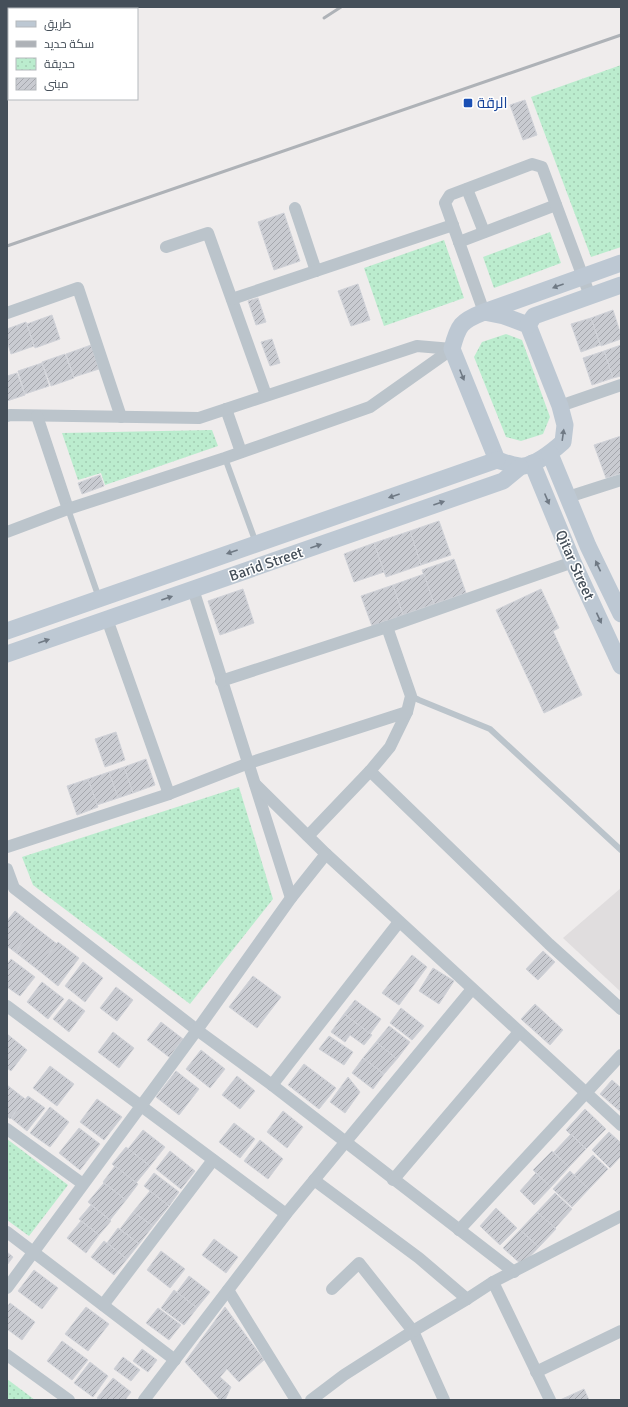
<svg xmlns="http://www.w3.org/2000/svg" width="628" height="1407" viewBox="0 0 628 1407" font-family="Signika,Cairo,sans-serif">
  <defs>
    <pattern id="park-dots" width="8" height="8" patternUnits="userSpaceOnUse"><rect width="8" height="8" fill="#bbecce"/><path d="M2 2h.1M6 6h.1" fill="none" stroke="#a2ccb3" stroke-width="1.8" stroke-linecap="round"/></pattern>
    <pattern id="building-hatch" width="6" height="6" patternUnits="userSpaceOnUse"><rect width="6" height="6" fill="#c9cbd1"/><path d="M-1 1l2-2M0 6l6-6M5 7l2-2" fill="none" stroke="#a5a7ad"/></pattern>
  </defs>
  <rect width="100%" height="100%" fill="#efecec"/>
  <polygon fill="#e0ddde" points="621,888 621,992 563,938"/>
  <g fill="url(#park-dots)">
    <polygon points="621,65 621,247 591,257 531,97"/>
    <polygon points="550,232 561,263 494,288 483,257"/>
    <polygon points="444,240 464,298 384,326 364,268"/>
    <polygon points="506,334 522,340 550,417 543,434 521,441 506,437 474,357 482,342"/>
    <polygon points="212,430 218,446 105,485 101,473 78,480 62,433"/>
    <polygon points="239,787 273,899 190,1004 33,885 22,857"/>
    <polygon points="7,1139 68,1185 29,1236 7,1220"/>
    <polygon points="7,1379 35,1400 7,1400"/>
  </g>
  <g fill="url(#building-hatch)" stroke="#d0d2d8">
    <polygon points="525,100 537,135 523,140 510,105"/>
    <polygon points="284,213 300,261 274,270 258,222"/>
    <polygon points="358,284 370,320 351,326 338,291"/>
    <polygon points="258,298 266,322 256,325 248,301"/>
    <polygon points="613,310 621,335 621,339 601,346 591,318"/>
    <polygon points="52,315 60,339 35,348 27,324"/>
    <polygon points="591,318 600,345 581,352 571,324"/>
    <polygon points="26,322 34,346 11,354 7,341 7,329"/>
    <polygon points="272,339 280,363 270,366 261,342"/>
    <polygon points="91,345 99,369 74,377 66,354"/>
    <polygon points="621,345 621,376 613,378 604,351"/>
    <polygon points="604,351 613,378 592,385 583,358"/>
    <polygon points="65,354 74,378 51,386 42,362"/>
    <polygon points="42,363 49,386 25,394 18,371"/>
    <polygon points="17,373 25,395 7,401 7,376"/>
    <polygon points="621,436 621,473 606,478 594,445"/>
    <polygon points="100,475 104,486 82,494 78,483"/>
    <polygon points="439,521 451,555 421,565 410,531"/>
    <polygon points="410,531 421,565 386,577 374,543"/>
    <polygon points="374,543 384,572 354,582 344,554"/>
    <polygon points="454,559 466,593 434,604 422,570"/>
    <polygon points="424,574 434,604 403,615 393,585"/>
    <polygon points="393,585 403,615 372,626 361,596"/>
    <polygon points="243,589 254,623 220,635 208,601"/>
    <polygon points="541,589 559,628 553,631 582,695 544,713 496,610"/>
    <polygon points="116,732 125,760 105,767 95,739"/>
    <polygon points="146,759 155,785 133,793 124,767"/>
    <polygon points="124,767 133,793 118,798 109,772"/>
    <polygon points="109,772 118,798 97,805 88,779"/>
    <polygon points="88,779 98,807 77,815 67,786"/>
    <polygon points="15,911 35,927 15,952 7,946 7,921"/>
    <polygon points="35,927 57,944 37,969 15,952"/>
    <polygon points="58,942 79,958 58,986 37,969"/>
    <polygon points="543,951 555,962 538,980 526,969"/>
    <polygon points="412,955 427,967 399,1005 382,993"/>
    <polygon points="11,959 35,977 20,996 7,987 7,964"/>
    <polygon points="83,962 103,978 85,1002 65,986"/>
    <polygon points="433,968 454,981 439,1004 419,991"/>
    <polygon points="253,976 281,997 257,1028 229,1007"/>
    <polygon points="42,982 64,999 48,1019 27,1002"/>
    <polygon points="116,987 133,1000 117,1021 100,1008"/>
    <polygon points="69,999 85,1011 69,1032 53,1019"/>
    <polygon points="355,1000 381,1019 370,1034 344,1014"/>
    <polygon points="535,1004 563,1030 550,1045 521,1019"/>
    <polygon points="401,1008 424,1026 412,1040 390,1023"/>
    <polygon points="344,1014 372,1035 364,1045 350,1035 345,1042 331,1032"/>
    <polygon points="161,1022 183,1039 169,1057 147,1040"/>
    <polygon points="389,1026 410,1042 397,1059 376,1042"/>
    <polygon points="113,1032 134,1048 119,1068 98,1052"/>
    <polygon points="7,1034 27,1050 11,1071 7,1068"/>
    <polygon points="329,1036 353,1052 344,1065 319,1049"/>
    <polygon points="376,1042 397,1059 384,1074 363,1058"/>
    <polygon points="201,1050 225,1069 210,1088 186,1069"/>
    <polygon points="363,1058 384,1074 373,1089 352,1073"/>
    <polygon points="304,1064 336,1088 319,1109 288,1085"/>
    <polygon points="50,1066 74,1084 57,1106 33,1088"/>
    <polygon points="176,1071 199,1089 179,1115 156,1097"/>
    <polygon points="237,1076 255,1091 240,1109 222,1095"/>
    <polygon points="348,1077 360,1092 345,1113 330,1102"/>
    <polygon points="612,1080 621,1088 621,1112 600,1094"/>
    <polygon points="7,1085 25,1099 10,1119 7,1116"/>
    <polygon points="28,1096 45,1108 27,1131 11,1118"/>
    <polygon points="97,1099 122,1117 104,1140 80,1122"/>
    <polygon points="50,1107 69,1122 50,1147 30,1133"/>
    <polygon points="585,1109 606,1129 586,1149 566,1130"/>
    <polygon points="283,1111 303,1127 287,1148 267,1132"/>
    <polygon points="234,1123 255,1139 240,1158 219,1142"/>
    <polygon points="79,1128 100,1144 80,1170 59,1153"/>
    <polygon points="143,1130 165,1147 150,1166 128,1149"/>
    <polygon points="609,1132 621,1143 621,1156 610,1168 592,1150"/>
    <polygon points="571,1134 586,1149 569,1167 554,1152"/>
    <polygon points="260,1140 283,1159 268,1179 244,1161"/>
    <polygon points="126,1147 150,1166 136,1183 112,1164"/>
    <polygon points="170,1151 195,1171 181,1189 156,1169"/>
    <polygon points="552,1151 569,1167 551,1187 533,1170"/>
    <polygon points="593,1155 608,1169 589,1189 574,1175"/>
    <polygon points="115,1166 138,1184 126,1200 103,1182"/>
    <polygon points="570,1171 589,1189 572,1207 553,1189"/>
    <polygon points="154,1173 179,1192 169,1206 144,1186"/>
    <polygon points="536,1173 551,1187 534,1205 520,1191"/>
    <polygon points="104,1183 126,1200 110,1220 88,1202"/>
    <polygon points="150,1191 169,1206 153,1226 133,1212"/>
    <polygon points="555,1193 572,1209 555,1228 537,1212"/>
    <polygon points="91,1205 111,1221 99,1235 79,1219"/>
    <polygon points="496,1208 517,1228 500,1245 480,1226"/>
    <polygon points="133,1212 153,1226 139,1244 120,1229"/>
    <polygon points="537,1212 556,1229 539,1247 520,1230"/>
    <polygon points="81,1221 99,1235 86,1253 67,1238"/>
    <polygon points="118,1228 139,1244 127,1259 107,1243"/>
    <polygon points="520,1230 539,1247 522,1265 503,1248"/>
    <polygon points="214,1239 238,1257 226,1273 202,1255"/>
    <polygon points="104,1241 127,1259 114,1275 91,1257"/>
    <polygon points="161,1251 185,1269 170,1288 147,1270"/>
    <polygon points="7,1252 13,1257 7,1265"/>
    <polygon points="34,1270 58,1288 42,1309 18,1291"/>
    <polygon points="189,1276 210,1292 197,1308 177,1292"/>
    <polygon points="174,1290 197,1308 184,1325 161,1308"/>
    <polygon points="10,1303 35,1322 22,1340 7,1329 7,1307"/>
    <polygon points="86,1307 109,1324 88,1351 65,1334"/>
    <polygon points="225,1307 264,1360 239,1382 227,1369 220,1377 231,1387 225,1400 220,1400 185,1362"/>
    <polygon points="158,1308 181,1325 169,1340 146,1323"/>
    <polygon points="62,1341 88,1360 72,1380 47,1361"/>
    <polygon points="142,1349 157,1360 148,1372 133,1361"/>
    <polygon points="123,1357 140,1370 131,1381 114,1369"/>
    <polygon points="90,1362 108,1376 93,1397 74,1383"/>
    <polygon points="113,1378 131,1392 125,1400 100,1400 97,1398"/>
    <polygon points="584,1389 589,1400 560,1400"/>
  </g>
  <g fill="none" stroke-linecap="round" stroke-linejoin="round">
    <g stroke="#bbc4cb" stroke-width="6">
      <polyline points="225,458 256,543"/>
      <polyline points="68,509 99,598"/>
      <polyline points="411,696 419,700 490,729 621,850"/>
    </g>
    <g stroke="#bbc4cb" stroke-width="12">
      <polyline points="467,189 484,232"/>
      <polyline points="295,208 316,271"/>
      <polyline points="459,242 556,205"/>
      <polyline points="166,247 208,233 266,395"/>
      <polyline points="232,299 453,225"/>
      <polyline points="484,312 445,203 450,195 532,164 542,167 590,296"/>
      <polyline points="7,313 78,288 121,417"/>
      <polyline points="560,406 621,385"/>
      <polyline points="226,409 241,452"/>
      <polyline points="7,416 10,415 199,418 417,346 452,349"/>
      <polyline points="37,416 68,509"/>
      <polyline points="568,497 621,480"/>
      <polyline points="7,532 68,509 225,458 370,407 452,349"/>
      <polyline points="193,589 291,898"/>
      <polyline points="107,619 169,794"/>
      <polyline points="221,681 387,627 573,562"/>
      <polyline points="370,771 549,944 621,1009"/>
      <polyline points="255,784 326,854 621,1125"/>
      <polyline points="308,836 370,771 390,747 407,712 411,696 387,627"/>
      <polyline points="7,847 169,794 249,763 407,712"/>
      <polyline points="7,869 14,888 197,1030 272,1085 514,1272"/>
      <polyline points="7,1006 286,1214"/>
      <polyline points="272,1085 399,922"/>
      <polyline points="7,1129 83,1184"/>
      <polyline points="314,1180 419,1258 467,1299"/>
      <polyline points="393,1180 519,1032"/>
      <polyline points="459,1230 621,1055"/>
      <polyline points="7,1232 175,1360"/>
      <polyline points="493,1282 550,1400"/>
      <polyline points="7,1288 197,1030 291,898 326,854"/>
      <polyline points="332,1289 359,1263 413,1331 444,1400"/>
      <polyline points="228,1290 296,1400"/>
      <polyline points="103,1305 213,1160"/>
      <polyline points="7,1355 69,1400"/>
      <polyline points="536,1372 621,1331"/>
      <polyline points="144,1400 286,1214 472,989"/>
      <polyline points="311,1400 344,1375 413,1331 467,1299 493,1282 621,1216"/>
    </g>
    <g stroke="#bdc8d3" stroke-width="17">
      <path d="M 484,312 L 504,316 L 528,325 L 560,406 L 565,425 L 563,442 C 553,451 532,468 519,466 C 511,465 504,462 497,460 L 452,349 C 458,325 461,321 484,312 L 621,263"/>
      <polyline points="528,325 534,316 621,285"/>
      <polyline points="550,454 588,546 621,614"/>
      <polyline points="532,463 573,562 621,666"/>
      <polyline points="7,631 497,460"/>
      <polyline points="7,654 503,481 520,467"/>
    </g>
    <g stroke="#aeb2b7" stroke-width="3">
      <polyline points="324,18 341,7"/>
      <polyline points="7,246 621,35"/>
    </g>
  </g>
  <defs><path id="oneway-solid" d="M-6-.8H1V-3.2L6.5 0L1 3.2V.8H-6Z"/></defs>
  <g fill="#6f7984">
    <use href="#oneway-solid" transform="translate(558 286) rotate(160)"/>
    <use href="#oneway-solid" transform="translate(462 375) rotate(68)"/>
    <use href="#oneway-solid" transform="translate(563 435) rotate(-82)"/>
    <use href="#oneway-solid" transform="translate(394 496) rotate(161)"/>
    <use href="#oneway-solid" transform="translate(547 499) rotate(67)"/>
    <use href="#oneway-solid" transform="translate(439 503) rotate(-19)"/>
    <use href="#oneway-solid" transform="translate(316 546) rotate(-19)"/>
    <use href="#oneway-solid" transform="translate(232 552) rotate(161)"/>
    <use href="#oneway-solid" transform="translate(598 566) rotate(-115)"/>
    <use href="#oneway-solid" transform="translate(167 598) rotate(-19)"/>
    <use href="#oneway-solid" transform="translate(599 618) rotate(65)"/>
    <use href="#oneway-solid" transform="translate(44 641) rotate(-19)"/>
  </g>
  <rect fill="#1a4fb4" stroke="#fff" stroke-width="1.5" x="463" y="98" width="10" height="10" rx="2"/>
  <g text-anchor="middle" dominant-baseline="central" stroke-width="3" stroke-linejoin="round" paint-order="stroke">
    <g font-size="15" fill="#164399" stroke="#fff" text-anchor="start">
      <text x="477" y="103">الرقة</text>
    </g>
    <g font-size="15" fill="#454f59" stroke="#fff">
      <text transform="translate(266 564) rotate(-19)">Barid Street</text>
      <text transform="translate(575 565) rotate(66)">Qitar Street</text>
    </g>
  </g>
  <rect width="628" height="1407" fill="none" stroke="#454f59" stroke-width="16"/>
  <rect x="8" y="8" width="130" height="92" fill="#ffffff" stroke="#b5b9bd"/>
  <rect x="16" y="21" width="20" height="6" fill="#bdc8d3" stroke="#b5b9bd"/>
  <text x="44" y="28" font-size="12" fill="#454f59">طريق</text>
  <rect x="16" y="41" width="20" height="6" fill="#aeb2b7" stroke="#b5b9bd"/>
  <text x="44" y="48" font-size="12" fill="#454f59">سكة حديد</text>
  <rect x="16" y="58" width="20" height="12" fill="url(#park-dots)" stroke="#b5b9bd"/>
  <text x="44" y="68" font-size="12" fill="#454f59">حديقة</text>
  <rect x="16" y="78" width="20" height="12" fill="url(#building-hatch)" stroke="#b5b9bd"/>
  <text x="44" y="88" font-size="12" fill="#454f59">مبنى</text>
</svg>
